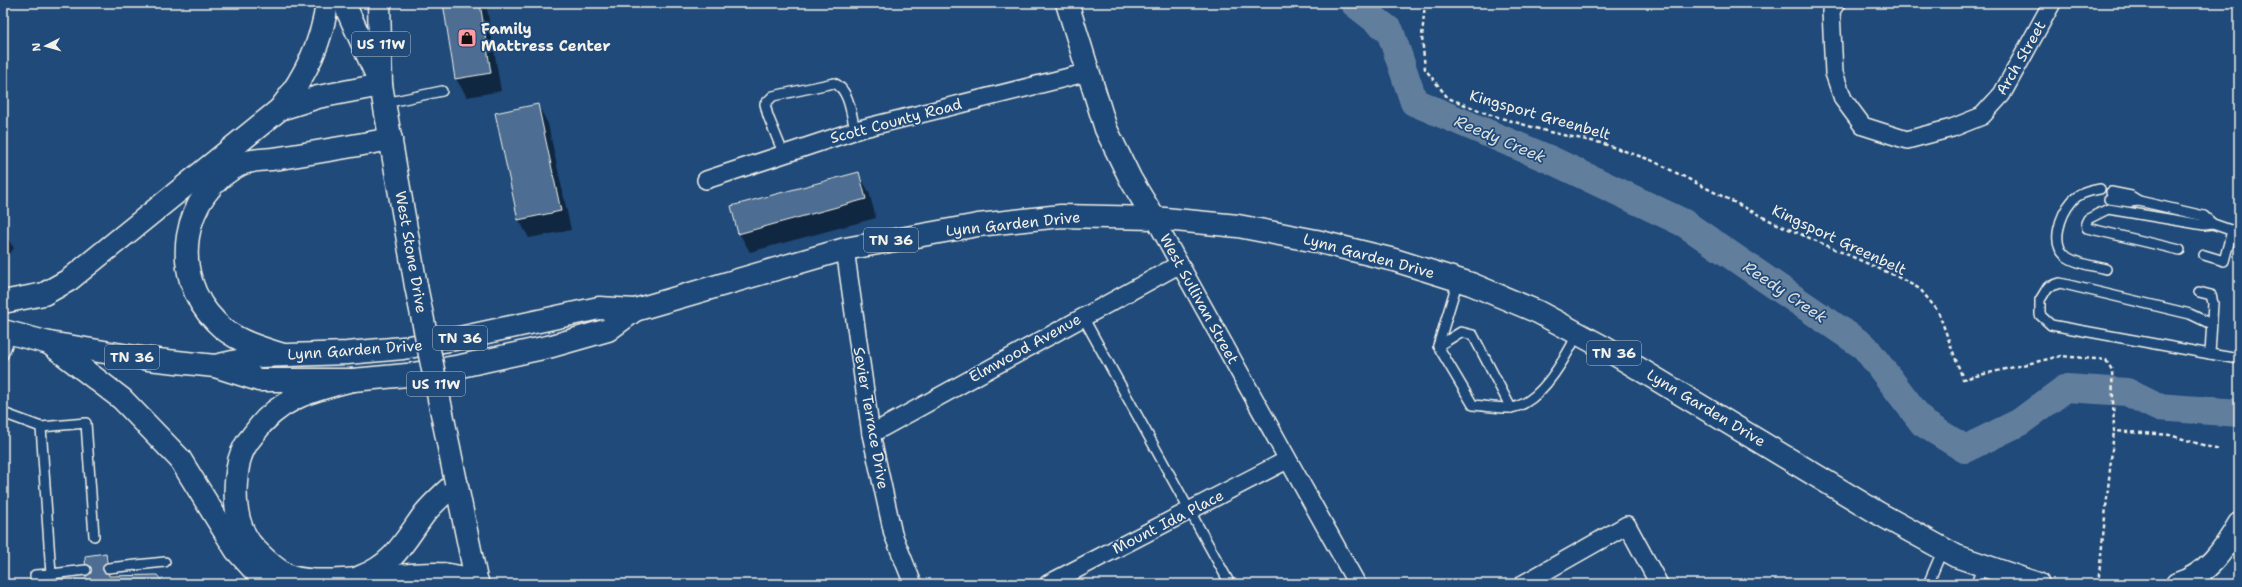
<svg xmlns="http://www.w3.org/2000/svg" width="2242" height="587" viewBox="0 0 2242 587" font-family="'Shantell Sans',sans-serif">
  <rect width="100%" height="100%" fill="#1f4a7a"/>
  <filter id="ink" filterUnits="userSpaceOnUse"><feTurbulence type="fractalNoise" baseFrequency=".025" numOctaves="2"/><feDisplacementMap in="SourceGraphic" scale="8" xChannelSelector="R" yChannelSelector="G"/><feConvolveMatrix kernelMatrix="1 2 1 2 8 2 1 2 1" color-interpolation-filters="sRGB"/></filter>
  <g filter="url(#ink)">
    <g fill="#0007">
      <polygon points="444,3 486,3 501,91 467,97 456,79"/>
      <polygon points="538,105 548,124 571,230 529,238 519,220 496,114"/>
      <polygon points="858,173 869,192 876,218 750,252 739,233"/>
      <polygon points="3,232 14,248 3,263"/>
      <polygon points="106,554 117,577 163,584 63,584 87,581"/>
    </g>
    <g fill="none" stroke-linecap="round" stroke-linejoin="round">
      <polyline stroke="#627e9d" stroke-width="28" points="1354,3 1390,31 1414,102 1551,160 1684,223 1865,347 1923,423 1965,449 2020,422 2066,388 2127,392 2157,407 2239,413"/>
    </g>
    <g fill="#4d6e92" stroke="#f4f1e8">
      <polygon points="443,3 480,3 491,73 455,79"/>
      <polygon points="538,104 561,211 518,220 495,113"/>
      <polygon points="859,172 866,199 738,234 731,206"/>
      <polygon points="106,553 109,576 157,575 165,584 54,584 86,580 85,556"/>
    </g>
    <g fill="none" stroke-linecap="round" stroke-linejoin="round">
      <defs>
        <g id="service">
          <polyline points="385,103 442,91"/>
          <path d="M 784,155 L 768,116 L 765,104 L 773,96 L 834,83 C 850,90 851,115 855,130"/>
          <path d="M 2100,189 C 2090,191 2079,193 2072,201 C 2061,214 2049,244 2067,257 C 2077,264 2094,266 2106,269"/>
          <polyline points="2111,192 2131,196 2139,201 2204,216 2213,224 2239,233"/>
          <polyline points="2109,199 2130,202 2139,201"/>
          <polyline points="2180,250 2087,228 2086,223 2088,219 2108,209 2204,225 2213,224"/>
          <polyline points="2204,255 2224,261 2232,231"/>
          <path d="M 1458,280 L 1438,346 L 1473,405 C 1485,406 1498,408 1510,408 C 1540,405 1566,357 1578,333"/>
          <polyline points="2199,292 2211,295 2213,303 2210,354 2239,359"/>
          <polyline points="1083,317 1230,584"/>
          <polyline points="1438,346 1461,332 1473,335 1511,408"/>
          <polyline points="2210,354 2051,325 2040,315 2040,300 2048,287 2060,283 2190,314 2211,324"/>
          <polyline points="3,355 12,333"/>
          <polyline points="3,413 41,427 86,423 94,536"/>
          <polyline points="41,427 51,574 86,570"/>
          <polyline points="108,568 165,562"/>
          <polyline points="36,584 35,575 51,574"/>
          <polyline points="1928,584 1943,549"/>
          <polyline points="1976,584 1983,565"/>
        </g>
        <g id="minor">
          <polyline points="1836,3 1831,11 1834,73 1843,99 1863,126 1907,140 1952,128 1982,116 2002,94 2052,3"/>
          <polyline points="706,180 860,129 1089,72"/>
          <polyline points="1154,218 1357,584"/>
          <polyline points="845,249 871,434 893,534 913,584"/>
          <polyline points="871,434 1180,264"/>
          <polyline points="1048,584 1287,460"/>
          <polyline points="1523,584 1627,525 1659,584"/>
        </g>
        <polyline id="tertiary" points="1067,3 1106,129 1131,180 1154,218"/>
        <g id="primary">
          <polyline points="3,331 49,343 148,359 215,366 259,380 353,380 407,375 461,366 552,346 608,330 635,310"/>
          <polyline points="215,366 260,356 347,353 403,348 455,339 599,308 635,310 845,249 978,225 1061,216 1154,218 1238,226 1316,241 1394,260 1471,284 1538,312 1603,347 1878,513 1956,556 2038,584"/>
          <path d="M 2177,584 C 2207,575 2224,550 2239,524"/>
        </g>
        <g id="trunk">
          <polyline points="346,3 348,12 378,78"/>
          <polyline points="379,3 381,85 416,286"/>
          <polyline points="280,109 318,97 381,85"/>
          <path d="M 3,302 L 44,294 L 69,280 L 280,109 C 305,77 322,43 327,3"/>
          <polyline points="49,343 122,399 180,459 236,550 257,573 273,584"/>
          <path d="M 283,355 C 259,347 234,341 216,322 C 168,275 181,193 241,164 C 252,159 269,160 280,158 C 317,152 354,146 391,139"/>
          <path d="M 353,380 C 313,390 278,398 253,435 C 246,443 242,450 239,461 C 233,490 233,526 255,549 C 265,559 277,571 291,577 C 326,587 398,573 438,574 C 450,574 464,578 477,581"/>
          <polyline points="456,482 477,584"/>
          <path d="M 360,577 C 394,565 405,540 425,513 C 434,502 446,492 456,482"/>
        </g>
      </defs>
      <use href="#service" stroke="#f4f1e8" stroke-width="12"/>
      <use href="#minor" stroke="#f4f1e8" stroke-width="20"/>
      <use href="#tertiary" stroke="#f4f1e8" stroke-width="25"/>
      <use href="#primary" stroke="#f4f1e8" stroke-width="25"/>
      <use href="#trunk" stroke="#f4f1e8" stroke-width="25"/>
      <g stroke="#f4f1e8" stroke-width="2.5" stroke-dasharray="4 3" stroke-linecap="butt">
        <polyline points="1425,3 1422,37 1425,69 1448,98 1491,115 1549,132 1601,143 1651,160 1773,222 1896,276 1920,289 1938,311 1963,379 2061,356 2106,360 2112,370 2114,431 2170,435 2219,450"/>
        <polyline points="2098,584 2114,431"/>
      </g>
      <use href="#service" stroke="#1f4a7a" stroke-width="9"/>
      <use href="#minor" stroke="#1f4a7a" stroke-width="17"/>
      <use href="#tertiary" stroke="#1f4a7a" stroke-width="22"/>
      <use href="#primary" stroke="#1f4a7a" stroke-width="22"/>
      <use href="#trunk" stroke="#1f4a7a" stroke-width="22"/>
      <defs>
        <polyline id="trunk-bridge" points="416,286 456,482"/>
      </defs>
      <use href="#trunk-bridge" stroke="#f4f1e8" stroke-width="25" stroke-linecap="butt"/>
      <use href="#trunk-bridge" stroke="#1f4a7a" stroke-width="22"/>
    </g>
  </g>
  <defs>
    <symbol id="shop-square" viewBox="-11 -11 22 22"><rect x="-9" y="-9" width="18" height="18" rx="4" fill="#ff9aa2" stroke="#1f4a7a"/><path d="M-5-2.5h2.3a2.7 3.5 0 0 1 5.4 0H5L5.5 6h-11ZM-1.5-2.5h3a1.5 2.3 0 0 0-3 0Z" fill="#111"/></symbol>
  </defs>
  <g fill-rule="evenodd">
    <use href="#shop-square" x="456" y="27" width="22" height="22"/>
  </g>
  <g text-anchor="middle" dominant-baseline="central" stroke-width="3.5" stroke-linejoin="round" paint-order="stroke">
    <g fill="#1f4a7a" stroke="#b4bfc7" stroke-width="1">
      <rect x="352" y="32" width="58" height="24" rx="3"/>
      <rect x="864" y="228" width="54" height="24" rx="3"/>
      <rect x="433" y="326" width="54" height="24" rx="3"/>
      <rect x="1587" y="341" width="54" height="24" rx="3"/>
      <rect x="105" y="345" width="54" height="24" rx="3"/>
      <rect x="407" y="372" width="58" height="24" rx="3"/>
    </g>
    <g font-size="14" font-weight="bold" fill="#f4f1e8">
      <text x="381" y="44">US 11W</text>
      <text x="891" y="240">TN 36</text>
      <text x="460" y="338">TN 36</text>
      <text x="1614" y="353">TN 36</text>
      <text x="132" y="357">TN 36</text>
      <text x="436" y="384">US 11W</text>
    </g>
    <g font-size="15" font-weight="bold" fill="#f4f1e8" stroke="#1f4a7a" text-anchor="start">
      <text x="481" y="29">Family<tspan x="481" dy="17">Mattress Center</tspan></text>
    </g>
    <g font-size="15" fill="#f4f1e8" stroke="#1f4a7a">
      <text transform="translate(2021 58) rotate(-60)">Arch Street</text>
      <text transform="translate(1540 115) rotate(16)">Kingsport Greenbelt</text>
      <text transform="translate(896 121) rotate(-15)">Scott County Road</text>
      <text transform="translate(1013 224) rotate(-6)">Lynn Garden Drive</text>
      <text transform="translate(1839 240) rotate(25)">Kingsport Greenbelt</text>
      <text transform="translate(411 252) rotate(80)">West Stone Drive</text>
      <text transform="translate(1369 256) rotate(15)">Lynn Garden Drive</text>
      <text transform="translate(1199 299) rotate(61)">West Sullivan Street</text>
      <text transform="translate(1025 348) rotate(-29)">Elmwood Avenue</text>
      <text transform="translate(355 350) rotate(-4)">Lynn Garden Drive</text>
      <text transform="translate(1706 408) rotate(31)">Lynn Garden Drive</text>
      <text transform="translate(871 418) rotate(80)">Sevier Terrace Drive</text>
      <text transform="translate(1168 522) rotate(-27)">Mount Ida Place</text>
    </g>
    <g font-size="16" font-style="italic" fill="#dee0dd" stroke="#1f4a7a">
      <text transform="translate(1500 139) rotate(23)">Reedy Creek</text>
      <text transform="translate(1785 292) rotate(34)">Reedy Creek</text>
    </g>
  </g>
  <rect width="2242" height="587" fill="none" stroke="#1f4a7a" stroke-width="16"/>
  <rect x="8" y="8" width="2226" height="571" fill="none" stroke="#f4f1e8" stroke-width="1.5" filter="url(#ink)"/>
  <g transform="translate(46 46) rotate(264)" stroke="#1f4a7a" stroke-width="3" paint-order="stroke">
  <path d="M0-3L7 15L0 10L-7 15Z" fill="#f4f1e8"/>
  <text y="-6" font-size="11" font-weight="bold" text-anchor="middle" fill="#f4f1e8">N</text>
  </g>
</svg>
